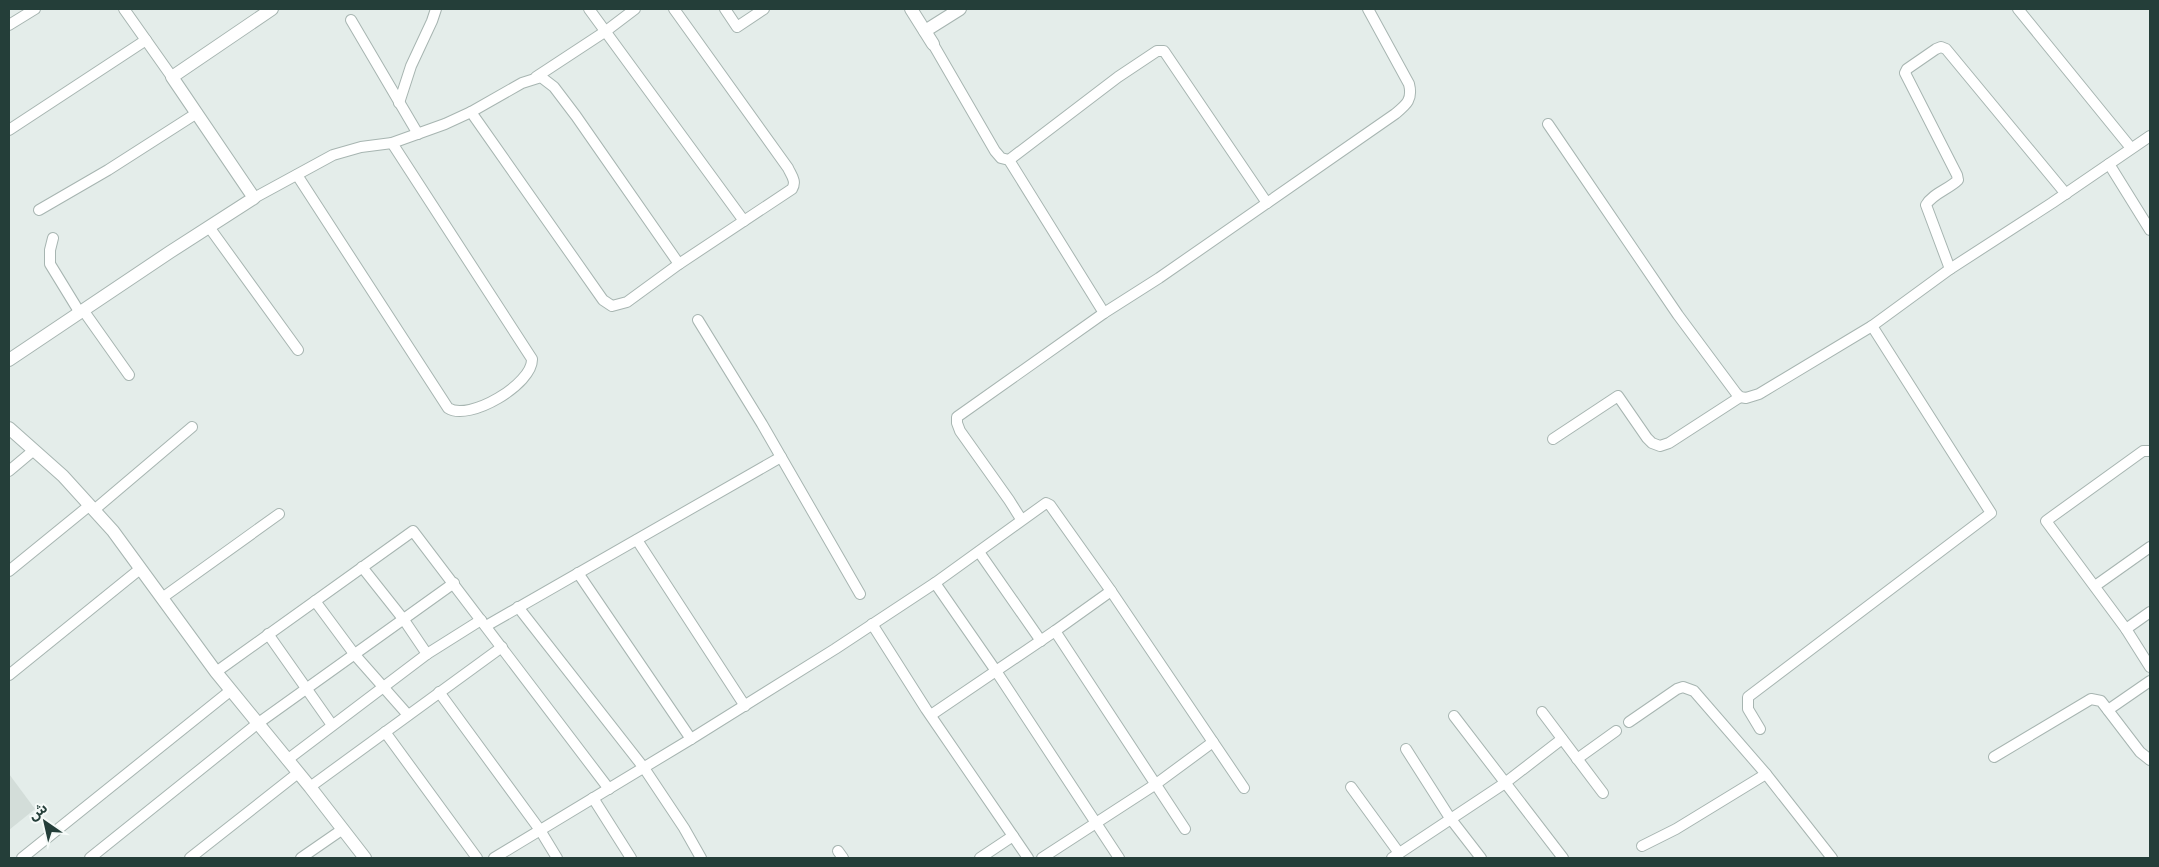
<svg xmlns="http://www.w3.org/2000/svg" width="2159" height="867" viewBox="0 0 2159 867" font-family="Figtree,'Noto Sans Arabic',sans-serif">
  <rect width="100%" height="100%" fill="#e4edea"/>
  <polygon fill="#d3ddd9" points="9,774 35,809 9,830"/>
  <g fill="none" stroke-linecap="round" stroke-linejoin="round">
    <defs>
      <g id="minor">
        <polyline points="124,9 172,77"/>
        <polyline points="589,9 744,221"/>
        <polyline points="725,9 737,27 764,9"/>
        <polyline points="2018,9 2131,148"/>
        <polyline points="351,20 418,134"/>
        <polyline points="9,25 35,9"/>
        <polyline points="933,44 995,151 1001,158 1009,160 1104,313"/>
        <polyline points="536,77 606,31 635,9"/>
        <polyline points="399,103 411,66 432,21 436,9"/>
        <path d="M 471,112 L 603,300 L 612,306 L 627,302 L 679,264 L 792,189 C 797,181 791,175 788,168 L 674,9"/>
        <polyline points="1548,124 1678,315 1736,393 1740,397 1746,398 1759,394 1872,326 1950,269 2052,203 2150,136"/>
        <polyline points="9,130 146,40"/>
        <polyline points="1009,160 1118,77 1157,51 1164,51 1267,203"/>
        <polyline points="2109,164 2150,230"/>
        <path d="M 297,175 L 448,408 C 469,422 533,384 532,359 L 392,143"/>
        <polyline points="254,198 333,155 361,147 392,143 445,124 471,112 522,83 541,77 554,87 576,116 679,264"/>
        <polyline points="39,210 108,170 197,113"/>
        <polyline points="209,227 298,350"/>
        <polyline points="53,238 50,250 50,264 80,313"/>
        <path d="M 1950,269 L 1926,205 C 1932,194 1949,189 1958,180 L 1957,175 L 1905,73 L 1907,69 L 1936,49 L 1941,47 L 1946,49 L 2066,194"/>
        <polyline points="83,310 129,375"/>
        <polyline points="698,320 762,424 860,594"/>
        <polyline points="1553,439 1618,396 1647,438 1652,443 1660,446 1669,443 1740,397"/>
        <polyline points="2150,451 2143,451 2046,521 2126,629 2150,667"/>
        <polyline points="9,471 34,450"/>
        <polyline points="94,510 192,427"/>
        <path d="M 1021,519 L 1009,500 L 960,431 L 957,423 L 957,417 L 1104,313 L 1159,278 L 1395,114 C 1406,105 1413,100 1409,84 L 1368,9"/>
        <polyline points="637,540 745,706"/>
        <polyline points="979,552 1041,641"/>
        <polyline points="362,567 404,620 427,654"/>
        <polyline points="9,571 90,505"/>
        <polyline points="578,573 691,739"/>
        <polyline points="935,583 996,671 1119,858"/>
        <polyline points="2095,586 2150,547"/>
        <polyline points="162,598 279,514"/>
        <polyline points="315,601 355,655 408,715"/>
        <polyline points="518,607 644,768 684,828 701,858"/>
        <polyline points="872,624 926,709 1013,836"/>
        <polyline points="486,626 781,457"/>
        <polyline points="2126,629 2150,612"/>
        <polyline points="1055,631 1185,829"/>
        <polyline points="268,634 332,725"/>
        <polyline points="216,672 413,531 609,789"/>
        <polyline points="9,675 140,569"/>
        <polyline points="439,692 540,830 557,858"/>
        <polyline points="2108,710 2150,681"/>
        <polyline points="1542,712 1603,793"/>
        <polyline points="931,715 1055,631 1111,591"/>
        <polyline points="1454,716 1563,858"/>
        <polyline points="1629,722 1677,689 1683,687 1694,691 1766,774 1832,858"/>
        <polyline points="1760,729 1748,709 1748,697 1991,513 1872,326"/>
        <polyline points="385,732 477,858"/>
        <polyline points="1406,749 1450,818 1481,858"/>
        <polyline points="1994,757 2091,699 2101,701 2140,752 2150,760"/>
        <polyline points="1577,759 1616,731"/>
        <polyline points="287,760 427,654 481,620"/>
        <polyline points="310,787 502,647"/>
        <polyline points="1351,787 1399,853"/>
        <polyline points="593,798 631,858"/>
        <polyline points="1642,846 1676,829 1766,774"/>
        <polyline points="838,851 843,858"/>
        <polyline points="22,858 230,691"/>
        <polyline points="90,858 257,724 454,583"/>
        <polyline points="190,858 298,773"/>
        <polyline points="301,858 343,829"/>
        <polyline points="494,858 691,739 835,649 935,583 1046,503 1050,505 1111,591 1244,788"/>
        <polyline points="980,858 1013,836 1028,858"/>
        <polyline points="1042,858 1156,784 1213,742"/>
        <polyline points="1392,858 1505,783 1562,739"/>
      </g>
      <g id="tertiary">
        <polyline points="911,9 933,44"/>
        <polyline points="925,31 960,9"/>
        <polyline points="9,360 170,252 254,198 172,77 272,9"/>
        <polyline points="9,428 63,476 113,531 216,672 310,787 365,858"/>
      </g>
    </defs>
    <use href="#minor" stroke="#a7b5b1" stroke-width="12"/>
    <use href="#tertiary" stroke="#a7b5b1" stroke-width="14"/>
    <use href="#minor" stroke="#fff" stroke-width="10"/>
    <use href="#tertiary" stroke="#fff" stroke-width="12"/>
  </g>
  <rect width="2159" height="867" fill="none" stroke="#243e39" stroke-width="20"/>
  <g transform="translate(45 822) rotate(326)" stroke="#f5faf8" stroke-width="4" paint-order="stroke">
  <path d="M0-4L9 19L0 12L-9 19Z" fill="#243e39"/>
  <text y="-8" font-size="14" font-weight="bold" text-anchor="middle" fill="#243e39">ش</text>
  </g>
</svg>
